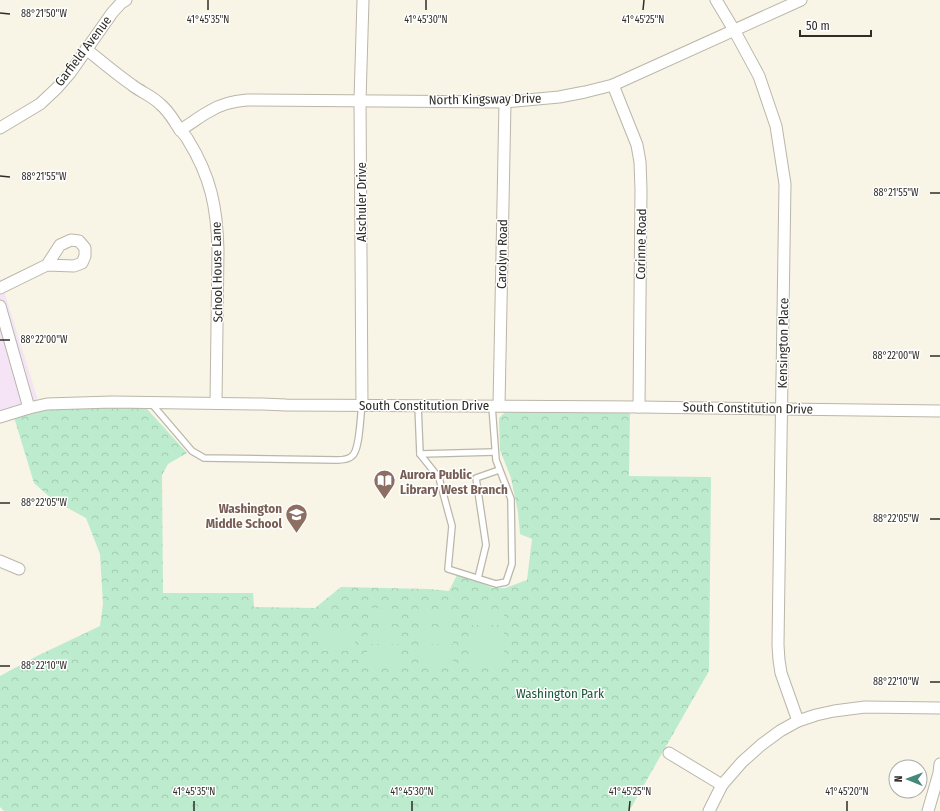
<svg xmlns="http://www.w3.org/2000/svg" width="940" height="811" viewBox="0 0 940 811" font-family="'Fira Sans Condensed',sans-serif">
  <defs>
    <pattern id="park-crowns" width="20" height="18" patternUnits="userSpaceOnUse"><rect width="20" height="18" fill="#bcebcd"/><path d="M2 6a3 3 0 1 1 6 0M12 15a3 3 0 1 1 6 0" fill="none" stroke="#a2cab0"/></pattern>
  </defs>
  <rect width="100%" height="100%" fill="#f8f4e6"/>
  <polygon fill="#f4e4f6" points="0,278 41,410 14,417 0,423"/>
  <polygon fill="url(#park-crowns)" points="138,405 147,409 187,453 168,464 162,475 163,593 253,593 254,607 315,608 341,587 429,589 449,591 458,573 493,588 505,588 527,580 532,539 520,534 518,512 511,478 500,450 499,418 506,411 630,412 629,476 711,477 709,671 629,811 4,811 0,807 0,676 37,656 100,626 103,604 100,554 86,518 53,500 34,483 14,417 47,409"/>
  <g fill="#bcebcd">
    <polygon points="368,608 401,609 401,624 368,624"/>
    <rect x="419" y="609" width="34" height="15"/>
    <rect x="471" y="610" width="33" height="15"/>
    <polygon points="368,628 401,628 401,644 367,644"/>
    <rect x="319" y="629" width="36" height="22"/>
    <rect x="419" y="629" width="34" height="15"/>
    <polygon points="471,629 504,630 504,645 471,645"/>
    <rect x="367" y="648" width="34" height="16"/>
    <polygon points="419,648 453,648 453,664 419,663"/>
    <rect x="471" y="649" width="33" height="16"/>
  </g>
  <g fill="none" stroke-linecap="round" stroke-linejoin="round">
    <defs>
      <g id="lane">
        <path d="M 151,403 L 192,451 L 204,458 L 337,460 C 342,460 348,460 352,456 C 360,450 360,417 362,405"/>
        <polyline points="418,405 420,454 439,478 452,526 448,569 496,584 506,582 512,564 511,499 496,460 492,406"/>
        <polyline points="420,454 495,452"/>
        <polyline points="478,578 486,545 476,478 499,470"/>
      </g>
      <g id="street">
        <polyline points="716,0 734,30 759,76 776,126 785,184 780,507 778,645 779,660 781,673 798,721"/>
        <path d="M 86,49 C 101,61 116,74 132,85 C 141,92 152,96 160,104 C 169,111 174,121 180,130 C 183,133 186,136 188,140 C 211,177 217,208 218,250 L 216,403"/>
        <polyline points="613,85 637,145 640,162 641,190 639,407"/>
        <polyline points="0,128 40,104 57,88 70,73 112,13 121,3 126,0"/>
        <path d="M 180,130 C 191,124 200,116 210,111 C 221,104 234,101 247,100 L 505,102 L 559,97 L 585,92 L 613,85 L 801,0"/>
        <polyline points="0,288 47,265 74,266 82,263 85,256 85,248 79,241 71,240 60,245 47,265"/>
        <polyline points="0,306 29,408"/>
        <polyline points="362,405 360,100 363,0"/>
        <polyline points="499,406 505,102"/>
        <polyline points="0,417 29,408 47,404 112,402 262,404 286,405 639,407 940,411"/>
        <polyline points="0,561 19,569"/>
        <polyline points="669,753 722,785"/>
        <polyline points="709,811 722,785 742,762 761,745 780,731 798,721 816,715 834,711 865,707 940,708"/>
        <polyline points="928,811 939,773 940,764"/>
      </g>
    </defs>
    <use href="#lane" stroke="#bab6a9" stroke-width="8"/>
    <use href="#street" stroke="#bab6a9" stroke-width="13"/>
    <use href="#lane" stroke="#fff" stroke-width="5.5"/>
    <use href="#street" stroke="#fff" stroke-width="11"/>
  </g>
  <path fill="none" stroke="#2f2d28" stroke-width="1.5" d="M 208,10 L 208,0M 426,10 L 426,0M 643,10 L 644,0M 0,13 L 10,14M 0,176 L 10,177M 930,193 L 940,193M 0,340 L 10,340M 930,356 L 940,356M 0,503 L 10,503M 930,519 L 940,519M 0,666 L 10,666M 930,682 L 940,682M 194,811 L 194,801M 412,811 L 412,801M 629,811 L 630,801M 847,811 L 847,801"/>
  <defs>
    <symbol id="library-pin" viewBox="-11 -11 22 30"><path d="M0 17L-7.5 6A9.5 9.5 0 1 1 7.5 6Z" fill="#8d6e63" stroke="#fff"/><path d="M-6-4Q-3-5.5-.7-3.5V5Q-3 3-6 4ZM6-4Q3-5.5 .7-3.5V5Q3 3 6 4Z" fill="#fff"/></symbol>
    <symbol id="school-pin" viewBox="-11 -11 22 30"><path d="M0 17L-7.5 6A9.5 9.5 0 1 1 7.5 6Z" fill="#8d6e63" stroke="#fff"/><path d="M0-5L7-2L0 1L-7-2ZM-4 1L0 2.5L4 1V4Q0 6-4 4Z" fill="#fff"/></symbol>
  </defs>
  <g fill-rule="evenodd">
    <use href="#library-pin" x="372" y="468" width="25" height="34"/>
    <use href="#school-pin" x="284" y="502" width="25" height="34"/>
  </g>
  <g text-anchor="middle" dominant-baseline="central" stroke-width="3" stroke-linejoin="round" paint-order="stroke">
    <g font-size="13" fill="#2f2d28" stroke="#fff">
      <text transform="translate(83 51) rotate(-53)">Garfield Avenue</text>
      <text transform="translate(485 99) rotate(-1)">North Kingsway Drive</text>
      <text transform="translate(361 202) rotate(-90)">Alschuler Drive</text>
      <text transform="translate(641 244) rotate(-89)">Corinne Road</text>
      <text transform="translate(502 254) rotate(-89)">Carolyn Road</text>
      <text transform="translate(217 272) rotate(-91)">School House Lane</text>
      <text transform="translate(783 343) rotate(-89)">Kensington Place</text>
      <text x="424" y="405">South Constitution Drive</text>
      <text transform="translate(748 408) rotate(1)">South Constitution Drive</text>
    </g>
    <g font-size="13" font-weight="bold" fill="#785e54" stroke="#fff" text-anchor="start">
      <text x="400" y="474">Aurora Public<tspan x="400" dy="15">Library West Branch</tspan></text>
      <text x="282" y="508" text-anchor="end">Washington<tspan x="282" dy="15">Middle School</tspan></text>
    </g>
    <g font-size="13" fill="#1c5737" stroke="#fff">
      <text x="560" y="693">Washington Park</text>
    </g>
  </g>
  <g font-size="10" text-anchor="middle" fill="#2f2d28" stroke="#fff" stroke-width="3" stroke-linejoin="round" paint-order="stroke">
    <text x="44" y="17">88°21'50"W</text>
    <text x="208" y="23">41°45'35"N</text>
    <text x="426" y="23">41°45'30"N</text>
    <text x="643" y="23">41°45'25"N</text>
    <text x="44" y="180">88°21'55"W</text>
    <text x="896" y="196">88°21'55"W</text>
    <text x="44" y="343">88°22'00"W</text>
    <text x="896" y="359">88°22'00"W</text>
    <text x="44" y="506">88°22'05"W</text>
    <text x="896" y="522">88°22'05"W</text>
    <text x="44" y="669">88°22'10"W</text>
    <text x="896" y="685">88°22'10"W</text>
    <text x="194" y="795">41°45'35"N</text>
    <text x="412" y="795">41°45'30"N</text>
    <text x="630" y="795">41°45'25"N</text>
    <text x="847" y="795">41°45'20"N</text>
  </g>
  <g transform="translate(908 779) rotate(271)"><circle r="19" fill="#ffffff" stroke="#acaba9"/>
  <path d="M0-3L7 15L0 10L-7 15Z" fill="#44887c"/>
  <text y="-6" font-size="11" font-weight="bold" text-anchor="middle" fill="#2f2d28">N</text>
  </g>
  <path d="M800 30v6h71v-6" fill="none" stroke="#2f2d28" stroke-width="2"/>
  <text x="806" y="30" font-size="12" fill="#2f2d28" stroke="#ffffff" stroke-width="3" paint-order="stroke">50 m</text>
</svg>
